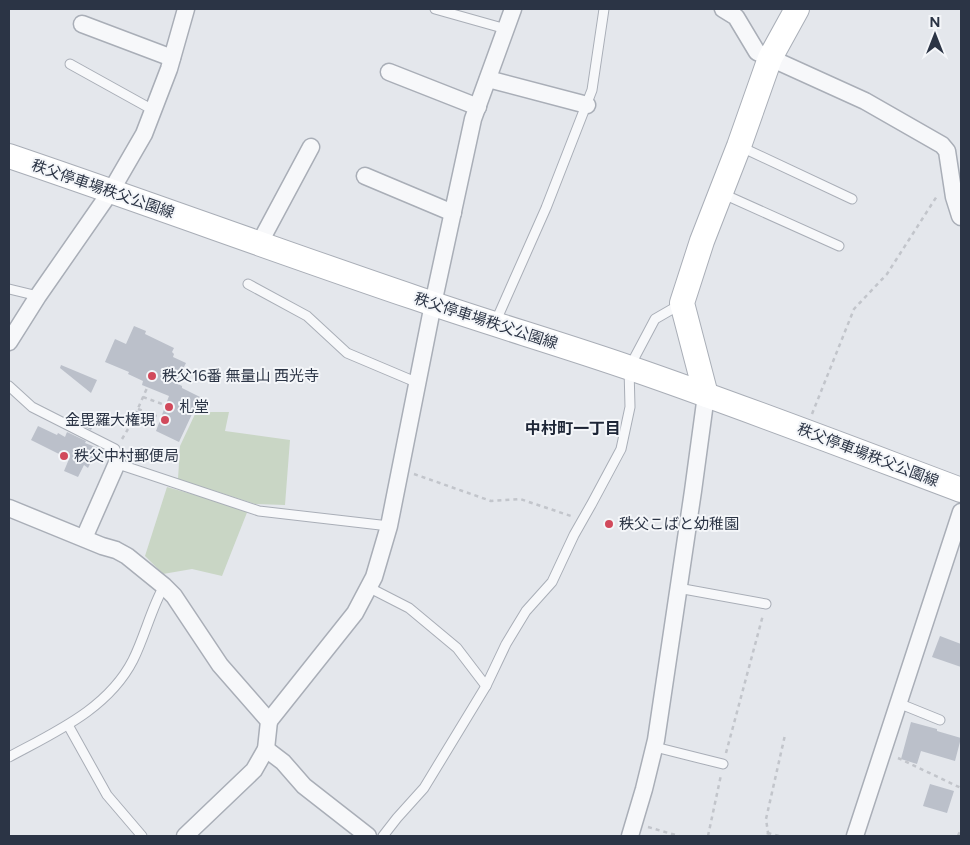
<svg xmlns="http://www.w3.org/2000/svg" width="970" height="845" viewBox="0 0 970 845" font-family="Figtree,'Noto Sans JP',sans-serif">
  <rect width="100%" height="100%" fill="#e4e7ec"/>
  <g fill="#c9d6c5">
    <polygon points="196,412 229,412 225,431 290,440 285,505 255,504 178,479 180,446"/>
    <polygon points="167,487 248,510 222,576 192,569 163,574 145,556"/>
  </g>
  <g fill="#bbc0ca">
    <polygon points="134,326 146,331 145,334 174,348 172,352 174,354 173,357 186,363 176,383 182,386 182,388 200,397 179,442 156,431 169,396 142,385 143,381 128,374 129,372 105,362 115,339 126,344"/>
    <polygon points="61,365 97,380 91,393 60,368"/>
    <polygon points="75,415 94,424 91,430 72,420"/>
    <polygon points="38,426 57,435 58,433 65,437 67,432 86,441 85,443 98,448 88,468 84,465 78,477 64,471 69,459 31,440"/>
    <polygon points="940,636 961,644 961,667 932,657"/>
    <polygon points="911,722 937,729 937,731 961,738 955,761 921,751 917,764 901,759"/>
    <polygon points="930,784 954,791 947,813 923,806"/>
  </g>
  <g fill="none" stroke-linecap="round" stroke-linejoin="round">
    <defs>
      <g id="lane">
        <polyline points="435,9 506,29"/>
        <polyline points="70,64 153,110"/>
        <polyline points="739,146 852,199"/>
        <polyline points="721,193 839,246"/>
        <polyline points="248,284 307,316 347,353 418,383"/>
        <polyline points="9,289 38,296"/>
        <polyline points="495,323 546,208 592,90 604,9"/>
        <polyline points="9,386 32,407 115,449 118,456 117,463 124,466 259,511 389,526"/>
        <polyline points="368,587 409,608 457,648 486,686"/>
        <polyline points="678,588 766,604"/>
        <polyline points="898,703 940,720"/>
        <polyline points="68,725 107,795 142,836"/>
        <polyline points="655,747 723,764"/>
        <path d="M 9,757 C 55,732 108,709 133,660 C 145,636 151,609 164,586"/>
        <polyline points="383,836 397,818 424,788 486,686 506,644 526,611 552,582 574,535 591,505 621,449 630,407 629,368 655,319 681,304"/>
      </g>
      <g id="street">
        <polyline points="723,9 736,17 757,52 865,101 942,145 947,151 954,197 960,216 961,217"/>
        <polyline points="82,24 172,58"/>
        <polyline points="389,72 478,107"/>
        <polyline points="488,79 587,105"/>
        <polyline points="365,176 453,213"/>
        <polyline points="259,244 311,147"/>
        <polyline points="9,342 38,296 111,191 144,134 169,69 186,9"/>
        <polyline points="9,508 102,546 116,550 127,556 164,586 174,596 220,665 269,721 266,749 254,770 185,836"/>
        <polyline points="84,538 117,463"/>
        <polyline points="269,721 355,613 374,577 389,526 433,304 473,119 513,9"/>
        <polyline points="266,749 283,762 304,786 368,836"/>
        <polyline points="630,836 644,789 656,740 693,491 706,395"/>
        <polyline points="855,836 961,512"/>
      </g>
      <g id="secondary">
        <path d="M 9,156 C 145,202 280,252 416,298 C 488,323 561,344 633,369 C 743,407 852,449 961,490"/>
        <polyline points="706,395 682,303 702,241 739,146 770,58 797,9"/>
      </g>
    </defs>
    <use href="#lane" stroke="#a9aeb7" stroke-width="11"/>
    <use href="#street" stroke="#a9aeb7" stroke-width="19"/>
    <use href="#secondary" stroke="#a9aeb7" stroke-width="26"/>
    <g stroke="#c2c5cb" stroke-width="2.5" stroke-dasharray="4 4" stroke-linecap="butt">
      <polyline points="143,397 165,405"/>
      <polyline points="138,409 161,418"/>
      <polyline points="812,414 854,309 887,274 937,196"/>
      <polyline points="132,422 147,388"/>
      <polyline points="122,439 128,429"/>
      <polyline points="414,474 491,501 520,499 571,516"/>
      <polyline points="726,753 763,615"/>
      <polyline points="898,758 961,788"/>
      <polyline points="648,827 679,836"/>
      <polyline points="708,836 721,775"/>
      <polyline points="779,836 768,833 767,836 768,833 766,819 785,735"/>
      <polyline points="958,836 961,829"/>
    </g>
    <use href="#lane" stroke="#f7f8fa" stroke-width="9"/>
    <use href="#street" stroke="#f7f8fa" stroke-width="16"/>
    <use href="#secondary" stroke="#fff" stroke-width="24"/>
  </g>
  <g fill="#d1495b" stroke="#f4f6f9" stroke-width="2">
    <circle cx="152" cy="376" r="5"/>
    <circle cx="169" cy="407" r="5"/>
    <circle cx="165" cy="420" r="5"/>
    <circle cx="64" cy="456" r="5"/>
    <circle cx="609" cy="524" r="5"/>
  </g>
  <g text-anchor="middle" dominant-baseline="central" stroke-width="4" stroke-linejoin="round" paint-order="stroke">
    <g font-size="15" fill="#2b3445" stroke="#f4f6f9">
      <text transform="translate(103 189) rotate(19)">秩父停車場秩父公園線</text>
      <text transform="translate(486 321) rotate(18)">秩父停車場秩父公園線</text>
      <text transform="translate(868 455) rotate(21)">秩父停車場秩父公園線</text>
    </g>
    <g font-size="15" fill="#2b3445" stroke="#f4f6f9" text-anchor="start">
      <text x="162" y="376">秩父16番 無量山 西光寺</text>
      <text x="179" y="407">札堂</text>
      <text x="155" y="420" text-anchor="end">金毘羅大権現</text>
      <text x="74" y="456">秩父中村郵便局</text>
      <text x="619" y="524">秩父こばと幼稚園</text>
    </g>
    <g font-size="16" font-weight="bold" fill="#1d2536" stroke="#f4f6f9">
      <text x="573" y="428">中村町一丁目</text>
    </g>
  </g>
  <rect width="970" height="845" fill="none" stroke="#2b3445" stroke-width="20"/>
  <g transform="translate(935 35)" stroke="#f4f6f9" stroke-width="4" paint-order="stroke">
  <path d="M0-4L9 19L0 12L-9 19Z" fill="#2b3445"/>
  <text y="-8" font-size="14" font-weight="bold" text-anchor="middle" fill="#2b3445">N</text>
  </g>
</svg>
